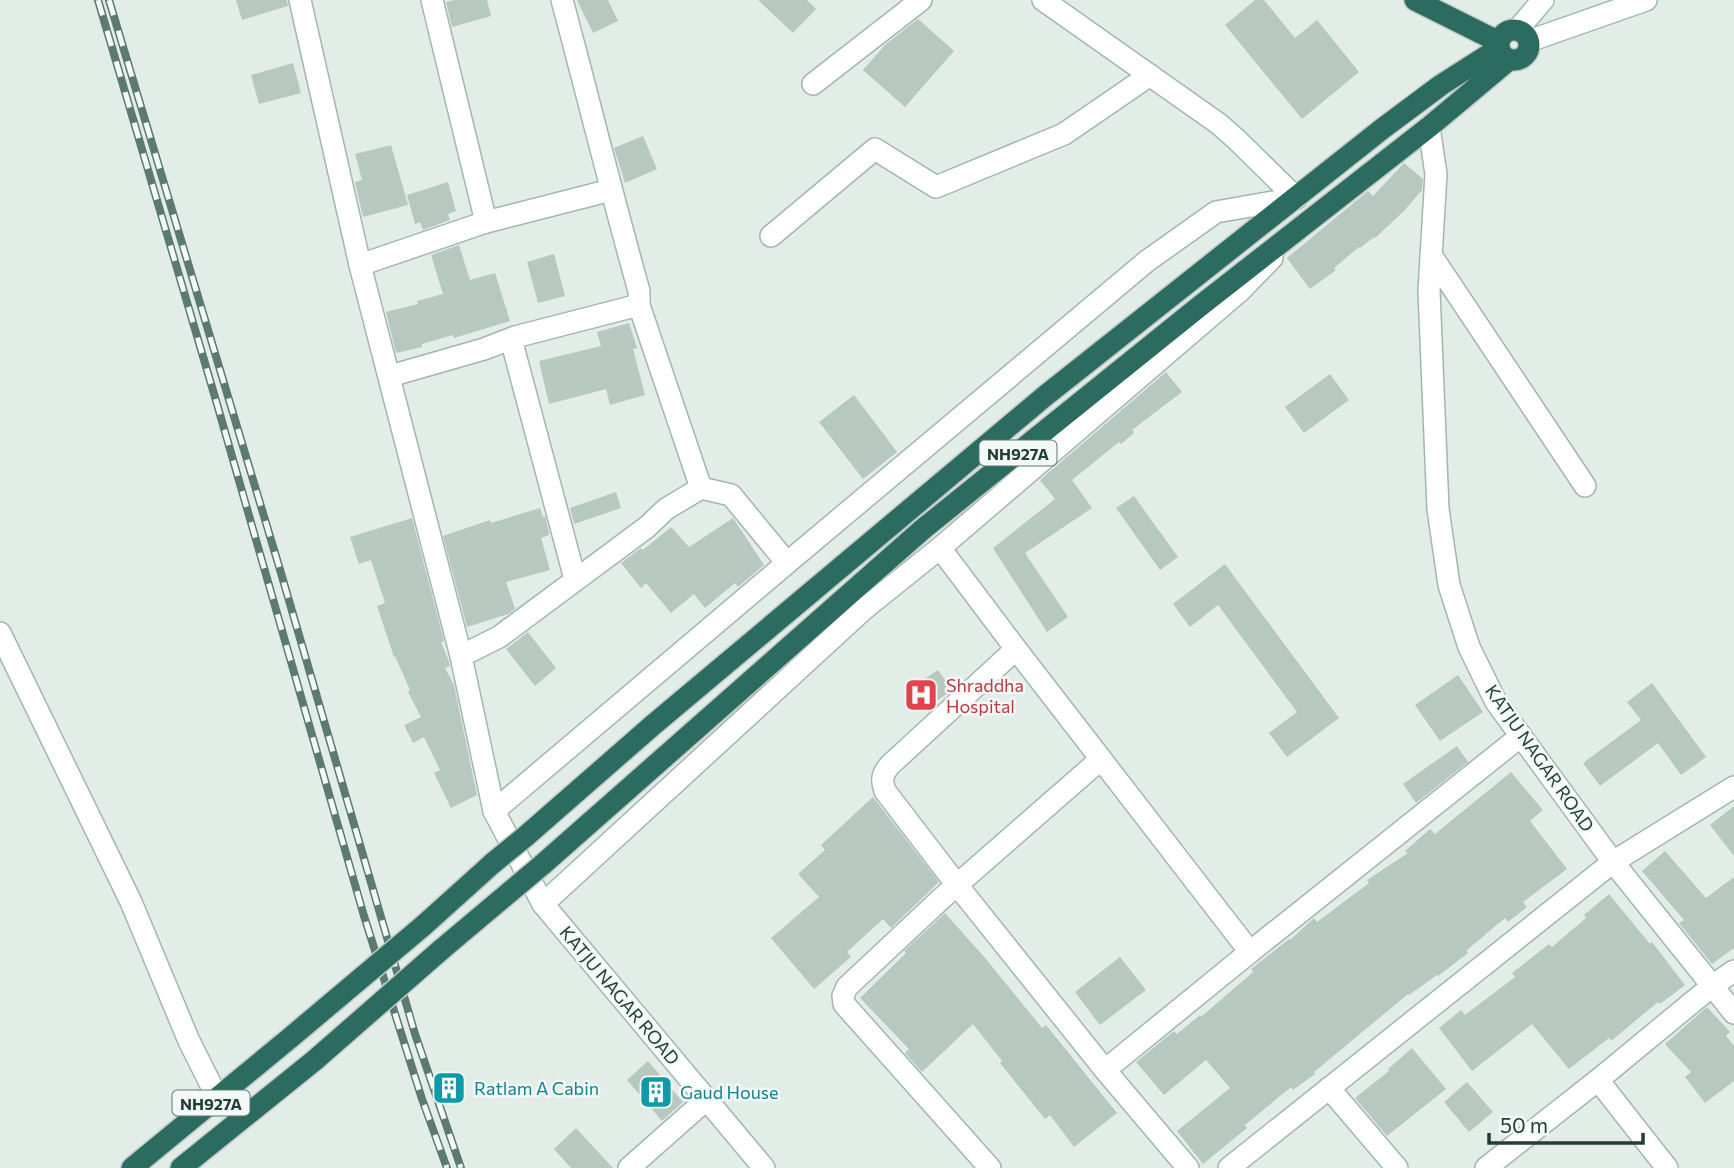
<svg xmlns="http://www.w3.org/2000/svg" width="1734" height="1168" viewBox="0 0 1734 1168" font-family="Commissioner,sans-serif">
  <rect width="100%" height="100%" fill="#e2ede8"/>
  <g fill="#b7c8c1">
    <polygon points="236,0 287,0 288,6 242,20"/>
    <polygon points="455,0 487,0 491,16 452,27 446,2"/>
    <polygon points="577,0 608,0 618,21 593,33"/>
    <polygon points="758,0 807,0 816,9 793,33"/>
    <polygon points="1255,0 1264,0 1295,38 1317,20 1359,72 1302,119 1225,25"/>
    <polygon points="918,19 954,51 905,107 863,70 886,44"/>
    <polygon points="293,63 301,93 259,104 251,75"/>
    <polygon points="643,136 657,169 625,183 614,148"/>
    <polygon points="391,145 408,205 363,217 355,182 362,180 355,154"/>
    <polygon points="1404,163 1423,179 1422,190 1404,211 1375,238 1374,237 1360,248 1359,247 1334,268 1336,270 1310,289 1287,258 1368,191 1373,196"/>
    <polygon points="448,182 456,211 448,214 450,220 423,230 420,222 415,224 407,195"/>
    <polygon points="459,245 470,280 495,273 510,321 454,338 453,335 422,344 422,347 396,353 386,312 418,304 417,301 443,294 431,255"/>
    <polygon points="554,254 565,296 538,303 527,262"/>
    <polygon points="629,323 637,348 633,349 645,395 610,405 606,389 549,404 539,361 601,346 597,332"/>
    <polygon points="1166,372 1182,392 1132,430 1134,433 1121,444 1119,442 1072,480 1092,508 1025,553 1068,617 1047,632 993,548 1055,499 1040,480"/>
    <polygon points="1330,374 1349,400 1304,433 1285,407"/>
    <polygon points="854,395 897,452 863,479 819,422"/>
    <polygon points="616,492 621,508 574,524 570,508"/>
    <polygon points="1134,496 1178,557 1160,570 1116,508"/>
    <polygon points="540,508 543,517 545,516 549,532 549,535 541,538 550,570 506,582 515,609 508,614 467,627 443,536 490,520 491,523"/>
    <polygon points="412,518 444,641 441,642 448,659 450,666 445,668 454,685 477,795 451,808 434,773 440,770 424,737 413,743 404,725 421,717 408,692 410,690 395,656 394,657 377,606 385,603 371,560 359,564 350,537"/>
    <polygon points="733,518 764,565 738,587 735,583 705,608 694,594 671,613 646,583 641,588 621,563 641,548 643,550 671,527 689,547"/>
    <polygon points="1225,564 1339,718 1287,757 1269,733 1297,712 1218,605 1190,627 1173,604"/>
    <polygon points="528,632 556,668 535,686 506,649"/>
    <polygon points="938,670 952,690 921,712 907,691"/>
    <polygon points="1458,675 1483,712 1440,741 1415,705"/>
    <polygon points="1652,683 1706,757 1681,775 1658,743 1600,786 1583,763 1641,720 1627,702"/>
    <polygon points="1457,746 1468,762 1416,803 1403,784"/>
    <polygon points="1511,772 1543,810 1530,821 1567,869 1523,902 1527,907 1508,922 1505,918 1467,950 1468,953 1438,976 1437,975 1409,995 1408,994 1314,1072 1315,1074 1293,1090 1291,1087 1245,1125 1247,1128 1203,1164 1177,1131 1230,1088 1206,1060 1164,1095 1136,1062 1174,1031 1177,1034 1200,1015 1201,1017 1253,972 1251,969 1289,939 1290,940 1314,918 1317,922 1369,883 1367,880 1408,853 1405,851 1430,829 1435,834"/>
    <polygon points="873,797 939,882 891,928 883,919 847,952 851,957 814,989 771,938 819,897 798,874 825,850 821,845"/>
    <polygon points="1734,806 1734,856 1710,825"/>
    <polygon points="1665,851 1706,898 1734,877 1734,948 1712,964 1679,923 1684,920 1642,871"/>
    <polygon points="1609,894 1650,944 1652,942 1685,985 1660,1004 1658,1002 1611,1041 1609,1038 1569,1069 1532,1024 1472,1071 1439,1028 1461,1010 1465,1015 1515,977 1512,973 1549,944 1552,947 1586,918 1584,915"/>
    <polygon points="945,913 986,959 1042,1028 1046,1025 1117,1113 1074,1147 1050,1115 1045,1119 1000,1063 1002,1061 973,1024 922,1072 905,1053 909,1049 860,998 906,953 904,951"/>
    <polygon points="1120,957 1146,990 1100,1025 1075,992"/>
    <polygon points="1707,1007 1730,1032 1726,1036 1734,1046 1734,1081 1705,1103 1685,1077 1691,1072 1665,1044"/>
    <polygon points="1412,1048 1446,1089 1387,1136 1355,1098 1389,1071 1388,1069"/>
    <polygon points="648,1061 683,1102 662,1121 627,1080"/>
    <polygon points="1467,1082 1493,1112 1469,1132 1444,1102"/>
    <polygon points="576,1128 613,1168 571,1168 554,1149"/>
  </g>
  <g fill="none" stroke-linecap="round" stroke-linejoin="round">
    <defs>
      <g id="street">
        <polyline points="300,0 360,265 461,656 494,811 543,904 764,1168"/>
        <polyline points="432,0 486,222"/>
        <polyline points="1043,0 1219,124 1237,140 1296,198"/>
        <polyline points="813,84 921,0"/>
        <polyline points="1429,127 1436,174 1429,291 1438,509 1449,585 1469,647 1496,702 1613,862 1734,1013"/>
        <polyline points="771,236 875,149 936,187 1064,134 1150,75"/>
        <polyline points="1431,255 1585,486"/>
        <polyline points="360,265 486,222 611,190"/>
        <polyline points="639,305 701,488"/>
        <polyline points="511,339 575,579"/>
        <path d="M 390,376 L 484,349 L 515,337 L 639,305 L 639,291 C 612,195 588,97 562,0"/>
        <polyline points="940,548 1016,649 1250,952 1521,736"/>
        <polyline points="0,633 131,902 189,1041 217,1097"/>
        <path d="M 1016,649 L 890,765 C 882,774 881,780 885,791 L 957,885 L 1105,1070"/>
        <polyline points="461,656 499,637 647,527 666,509 701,488 731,495 787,563"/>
        <polyline points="494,811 787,563 1147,261 1216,212 1296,198"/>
        <polyline points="543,904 864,609 940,548 1241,290 1272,258"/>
        <polyline points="1598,1080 1667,1168"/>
        <polyline points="1329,1088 1397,1168"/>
        <polyline points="629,1168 707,1099"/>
        <polyline points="990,1168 844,1004 843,996 847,987 942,898 1101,759"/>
        <polyline points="1188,1168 1105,1070 1250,952"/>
        <polyline points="1229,1168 1613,862 1734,787"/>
        <polyline points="1486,1168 1598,1080 1712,986 1734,971"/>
      </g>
      <g id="secondary">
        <polyline points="1518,29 1543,0"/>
        <polyline points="1529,41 1646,0"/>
      </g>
      <g id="highway">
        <polyline points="1415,0 1499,42"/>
        <circle cx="1514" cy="45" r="15"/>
        <polyline points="526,836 653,725 1045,396 1382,129 1441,85 1499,48"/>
        <polyline points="542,865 923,529 1200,306 1429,127 1509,60"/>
        <polyline points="423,926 493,863"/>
        <polyline points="442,949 511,891"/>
        <polyline points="132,1168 290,1038"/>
        <polyline points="181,1168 315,1060"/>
      </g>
    </defs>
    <use href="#street" stroke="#a4b5af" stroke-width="24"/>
    <use href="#secondary" stroke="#a0b9b1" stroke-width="24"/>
    <use href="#highway" stroke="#c1c9c7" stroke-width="24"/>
    <use href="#street" stroke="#fff" stroke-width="21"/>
    <use href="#secondary" stroke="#fff" stroke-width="21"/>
    <use href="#highway" stroke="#2c6c60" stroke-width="21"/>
    <defs>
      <g id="rail">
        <polyline points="98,0 217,404 364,916 422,1099 447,1168"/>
        <polyline points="109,0 281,573 415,1034 461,1168"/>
      </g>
    </defs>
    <use href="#rail" stroke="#5c7a72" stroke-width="8"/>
    <use href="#rail" stroke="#f3f9f6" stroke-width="5" stroke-dasharray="16" stroke-linecap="butt"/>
    <defs>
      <g id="highway-bridge">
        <polyline points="493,863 526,836"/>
        <polyline points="511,891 542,865"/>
        <polyline points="290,1038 423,926"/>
        <polyline points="315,1060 442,949"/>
      </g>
    </defs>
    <use href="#highway-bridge" stroke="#c1c9c7" stroke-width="24" stroke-linecap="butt"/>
    <use href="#highway-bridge" stroke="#2c6c60" stroke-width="21"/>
  </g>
  <defs>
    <symbol id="hospital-square" viewBox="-11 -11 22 22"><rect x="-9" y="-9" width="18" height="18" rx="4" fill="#e0444e" stroke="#f3f9f6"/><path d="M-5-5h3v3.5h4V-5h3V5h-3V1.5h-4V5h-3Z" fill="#fff"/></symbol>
    <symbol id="building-square" viewBox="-11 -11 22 22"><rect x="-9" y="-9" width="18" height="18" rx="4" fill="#0f9aa8" stroke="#f3f9f6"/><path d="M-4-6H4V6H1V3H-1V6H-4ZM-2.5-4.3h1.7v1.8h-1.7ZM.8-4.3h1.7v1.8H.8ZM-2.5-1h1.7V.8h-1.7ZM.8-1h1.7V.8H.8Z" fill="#fff"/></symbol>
  </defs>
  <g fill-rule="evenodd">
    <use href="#hospital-square" x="902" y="676" width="38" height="38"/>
    <use href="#building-square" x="430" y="1069" width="38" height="38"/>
    <use href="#building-square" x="637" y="1073" width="38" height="38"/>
  </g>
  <g text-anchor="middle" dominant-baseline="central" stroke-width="5" stroke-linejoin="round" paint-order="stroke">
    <g fill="#f3f9f6" stroke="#607670" stroke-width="2">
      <rect x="979.5" y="440.5" width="77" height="25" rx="5"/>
      <rect x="172.5" y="1090.5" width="77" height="25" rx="5"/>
    </g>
    <g font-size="16" font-weight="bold" fill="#213e37">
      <text x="1018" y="453">NH927A</text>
      <text x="211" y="1103">NH927A</text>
    </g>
    <g font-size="18" fill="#be3a42" stroke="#f3f9f6" text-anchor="start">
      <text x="946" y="685">Shraddha<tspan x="946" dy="21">Hospital</tspan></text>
    </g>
    <g font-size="18" fill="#213e37" stroke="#f3f9f6">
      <text transform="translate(1540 758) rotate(55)">KATJU NAGAR ROAD</text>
      <text transform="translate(620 995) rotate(50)">KATJU NAGAR ROAD</text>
    </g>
    <g font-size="18" fill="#0d838f" stroke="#f3f9f6" text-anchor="start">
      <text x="474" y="1088">Ratlam A Cabin</text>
      <text x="680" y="1092">Gaud House</text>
    </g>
  </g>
  <path d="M1489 1133v10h154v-10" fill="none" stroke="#213e37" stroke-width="3.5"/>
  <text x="1500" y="1133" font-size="21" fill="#213e37" stroke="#f3f9f6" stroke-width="5" paint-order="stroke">50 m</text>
</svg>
